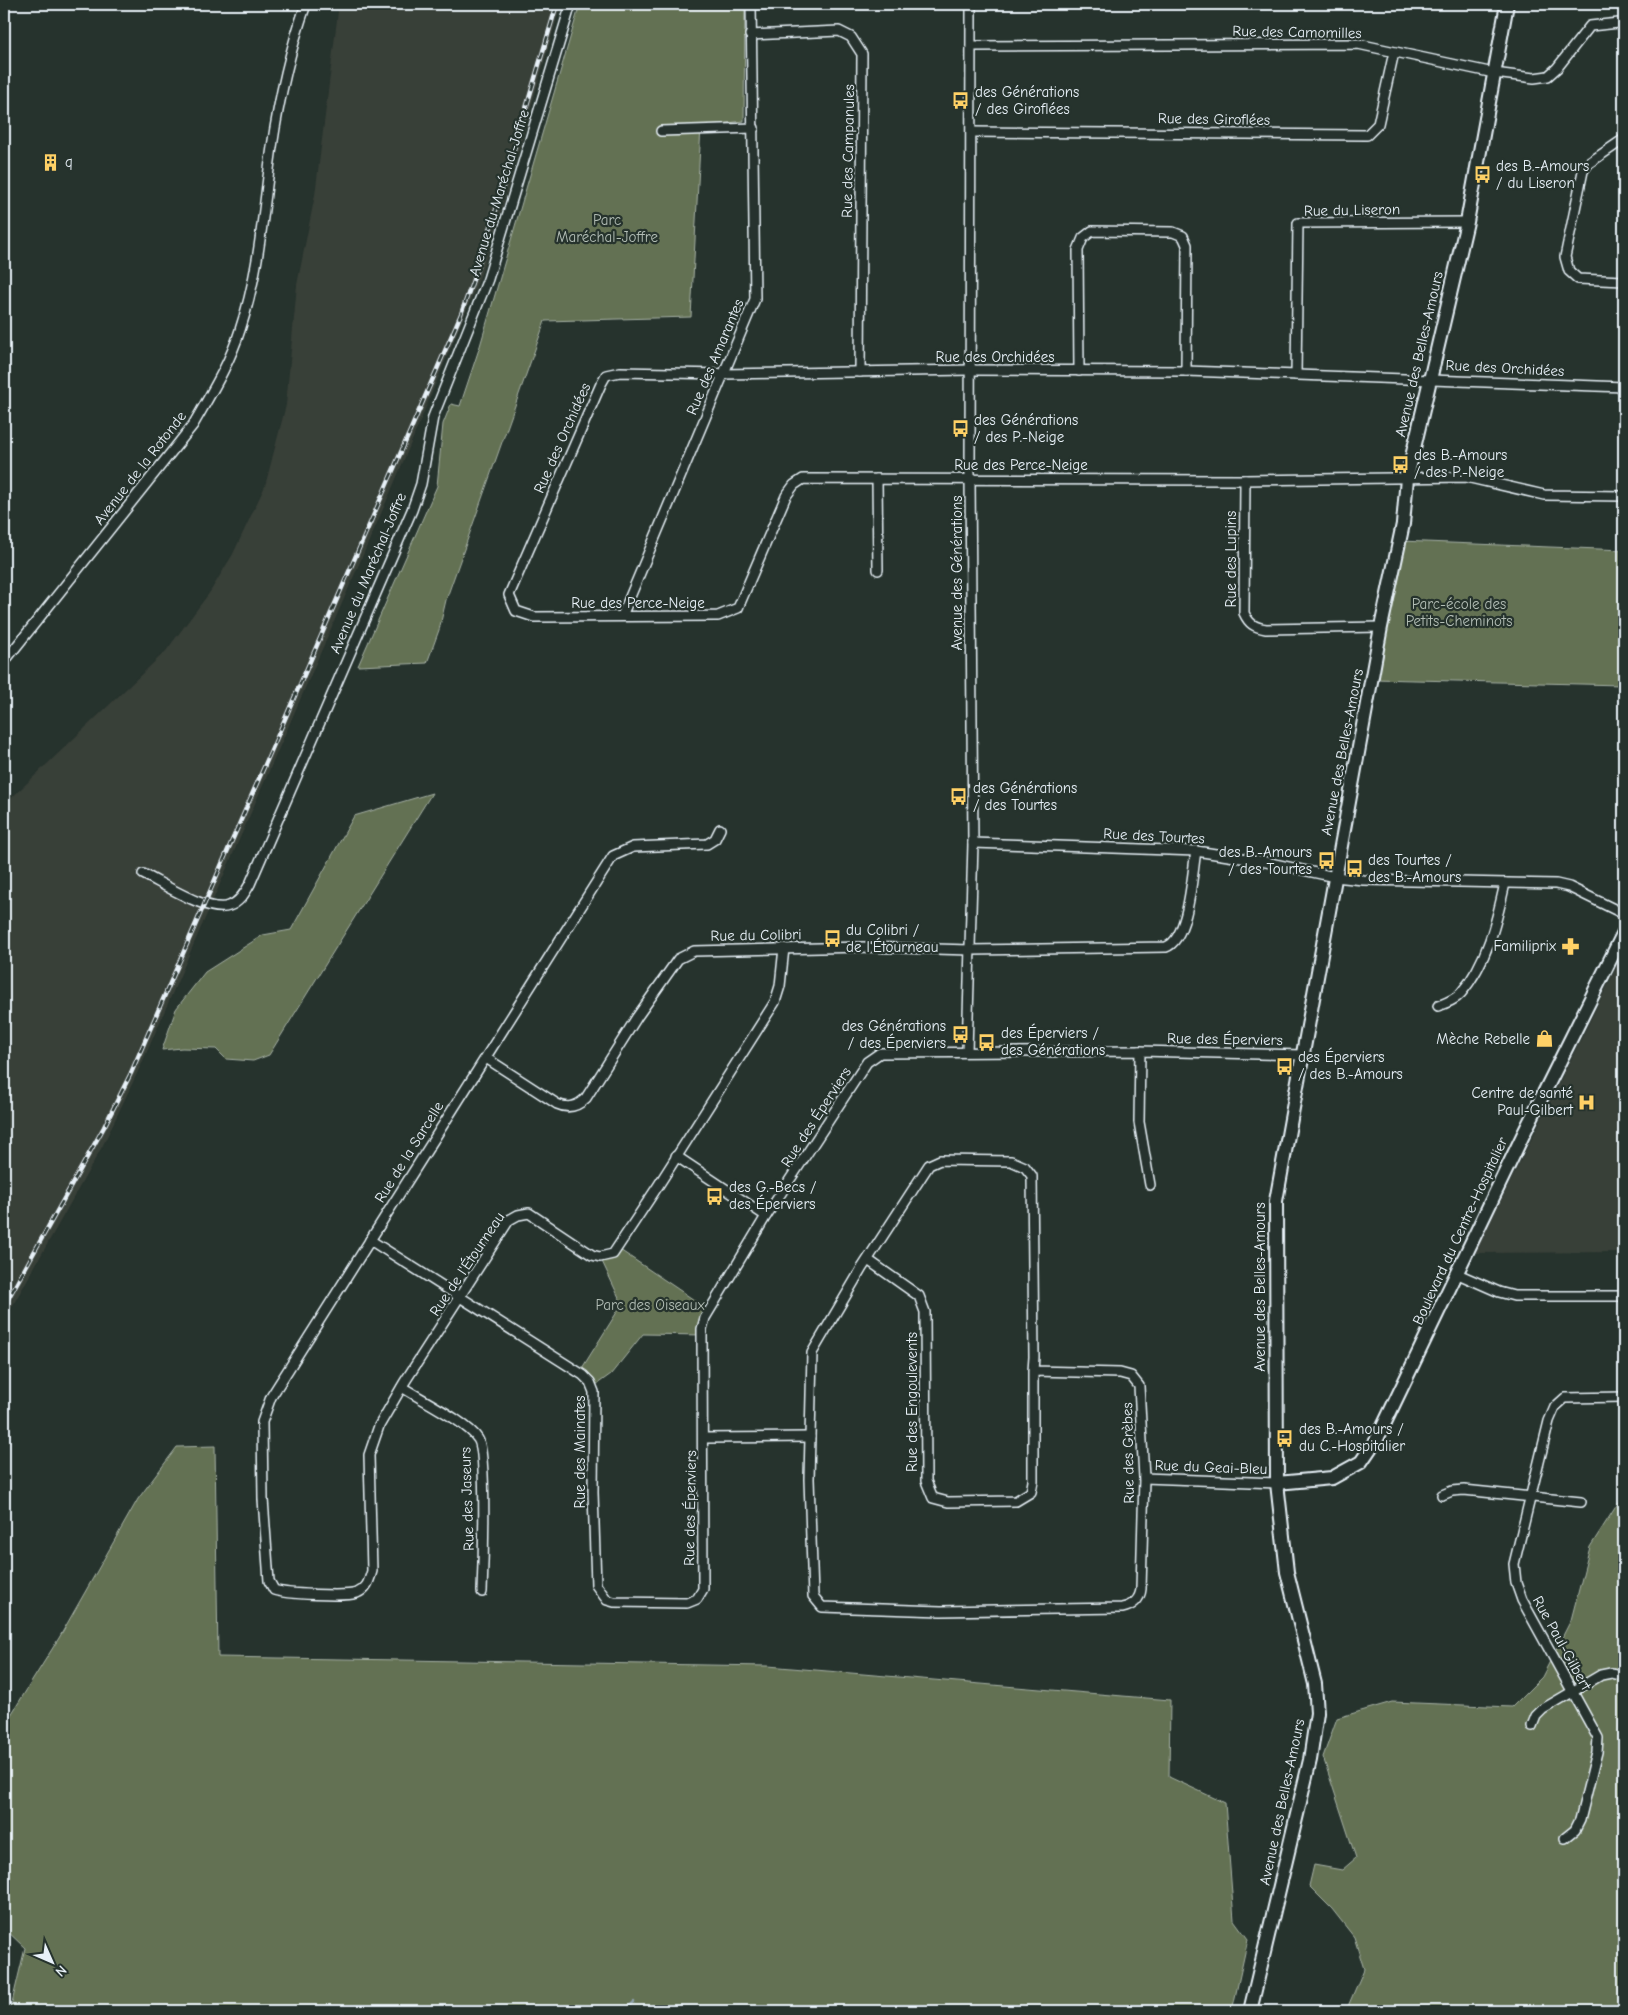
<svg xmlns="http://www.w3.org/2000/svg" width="1628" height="2015" viewBox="0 0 1628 2015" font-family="'Comic Neue',sans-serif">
  <rect width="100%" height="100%" fill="#26332d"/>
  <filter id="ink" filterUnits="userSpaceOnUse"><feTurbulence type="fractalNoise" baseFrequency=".02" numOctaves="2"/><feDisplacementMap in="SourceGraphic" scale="10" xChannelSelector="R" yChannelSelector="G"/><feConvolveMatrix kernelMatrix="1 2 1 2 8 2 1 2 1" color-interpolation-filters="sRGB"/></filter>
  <g filter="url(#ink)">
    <g fill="#393f38">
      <polygon points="339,4 561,4 494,236 479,280 393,486 142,1063 103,1145 4,1321 4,805 166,651 210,592 233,554 265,486 286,405 297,285 315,195"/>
      <polygon points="1624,952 1624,1252 1475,1253"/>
    </g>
    <g fill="#647153" stroke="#a6b1a6">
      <polygon points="580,4 745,4 744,121 701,126 691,317 545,321 446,600 439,630 427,663 358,666 437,486 443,424 451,404 460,406 480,346"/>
      <polygon points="1400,541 1624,550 1624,681 1622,685 1373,679"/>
      <polygon points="432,793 269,1055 253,1061 226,1059 216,1049 182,1048 162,1050 176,1009 205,972 263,935 291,930 354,816"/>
      <polygon points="617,1248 709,1310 703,1335 643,1334 611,1374 593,1387 579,1373 622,1304 600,1257"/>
      <polygon points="215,1446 218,1657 768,1666 1170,1700 1169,1777 1225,1803 1234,1920 1248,1939 1232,2011 10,2011 25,1948 4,1928 4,1726 59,1638 138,1499 177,1447"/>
      <polygon points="1624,1494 1624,1575 1622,1583 1624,1587 1624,2011 1346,2011 1364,1969 1354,1937 1332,1909 1309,1886 1314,1865 1342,1870 1356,1858 1323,1757 1337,1718 1392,1702 1512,1707 1542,1677 1571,1620 1590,1547"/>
    </g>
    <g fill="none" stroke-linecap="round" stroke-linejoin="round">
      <polyline stroke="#8c9ea8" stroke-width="2.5" points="625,2011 634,2002"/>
      <defs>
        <g id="street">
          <polyline points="750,35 839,31 851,37 862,54 860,372"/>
          <polyline points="972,46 1358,44 1494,73 1534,78 1548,76 1557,68 1590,26 1619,23 1624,25"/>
          <polyline points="661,131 754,128"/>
          <polyline points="972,132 1367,135 1378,124 1394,52"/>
          <polyline points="1624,139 1589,163 1583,171 1565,257 1569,271 1578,279 1624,281"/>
          <polyline points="1079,371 1078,250 1083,238 1092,231 1173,232 1183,236 1187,245 1186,371"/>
          <polyline points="1296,375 1298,223 1467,222"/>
          <polyline points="1624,387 1186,371 970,370 722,374 620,372 606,375 601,384 509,595 516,611 534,617 718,616 738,608 786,496 794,485 803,479 1245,480 1466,477 1544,495 1624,496"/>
          <polyline points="877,479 878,570"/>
          <path d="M 1245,480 L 1244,613 C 1249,624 1254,627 1266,629 L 1381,627"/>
          <polyline points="622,616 755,299 751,4"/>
          <path d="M 4,662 L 193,425 C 210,395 230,363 240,330 C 260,270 263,209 272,147 C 279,99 290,50 306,4"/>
          <path d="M 720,829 L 715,839 L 707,844 L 633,847 L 613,856 L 271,1397 L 262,1422 L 263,1499 L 269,1581 L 274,1590 C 284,1594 346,1597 357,1593 C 367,1589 369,1581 372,1571 L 369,1455 L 379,1426 L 404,1383 L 509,1220 L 518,1215 L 529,1213 L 592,1255 L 600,1257 L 613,1254 L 658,1186 L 775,1002 L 780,986 L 784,948"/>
          <polyline points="973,843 1196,851 1261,861 1335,877 1363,880 1556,884 1569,887 1624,914"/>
          <path d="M 143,874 C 162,883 209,914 229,906 C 239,903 245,893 250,884 L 412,510 L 421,484 L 433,417 L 488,279 L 571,4"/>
          <path d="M 1438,1006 C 1446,1003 1455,1000 1461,993 C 1487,963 1497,920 1505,883"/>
          <polyline points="967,1051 973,843 970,479 971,4"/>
          <polyline points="1140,1051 1139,1122 1150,1185"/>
          <path d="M 486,1058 L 557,1104 C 568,1109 577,1107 586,1098 L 637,1017 L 678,959 L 694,951 L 863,947 L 971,950 L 1166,947 C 1189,939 1192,874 1196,851"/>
          <polyline points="676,1156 766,1216"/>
          <polyline points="370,1240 583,1375 590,1382 594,1392 593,1492 596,1585 607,1600 614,1602 687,1603 697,1599 703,1589 702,1329 705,1318 766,1216 867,1062 880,1053 1140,1051 1302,1055"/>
          <path d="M 868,1260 L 919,1296 L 925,1312 L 926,1481 L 933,1498 L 948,1502 L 1016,1501 L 1031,1492 L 1033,1481 L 1033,1371 L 1034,1357 L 1032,1176 L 1025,1167 L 1011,1161 L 940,1160 L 929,1165 L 862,1268 L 812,1353 L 809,1479 L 813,1596 L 822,1607 L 941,1611 L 1122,1608 C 1132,1606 1140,1600 1141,1589 L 1144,1478 L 1139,1386 L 1131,1376 L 1120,1373 L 1033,1371"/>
          <polyline points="1458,1274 1499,1292 1514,1296 1624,1296"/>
          <path d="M 402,1387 C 420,1399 467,1422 478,1439 C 487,1451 483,1570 482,1592"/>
          <polyline points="704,1438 810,1437"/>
          <polyline points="1144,1478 1277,1483"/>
          <polyline points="1442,1495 1452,1491 1464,1490 1581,1502"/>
          <polyline points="1532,1726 1536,1716 1543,1709 1601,1675 1611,1673 1622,1675"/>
          <polyline points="1565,1838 1575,1830 1580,1820 1597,1752 1598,1738 1522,1600 1516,1583 1514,1564 1549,1421 1555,1407 1565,1398 1624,1397"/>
        </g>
        <g id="secondary">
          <polyline points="1277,1483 1332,1478 1361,1462 1378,1437 1524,1133 1624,932"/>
          <polyline points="1250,2011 1310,1760 1317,1713 1315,1684 1287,1572 1277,1483 1276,1201 1381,627 1403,524 1407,478 1467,222 1507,4"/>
        </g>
      </defs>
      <use href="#street" stroke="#e8f1f8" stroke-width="12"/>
      <use href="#secondary" stroke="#e8f1f8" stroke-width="16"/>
      <use href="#street" stroke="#26332d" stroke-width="9"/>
      <use href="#secondary" stroke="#26332d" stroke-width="12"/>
      <defs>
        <polyline id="rail" points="4,1306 104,1127 131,1073 461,314 487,240 557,4"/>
      </defs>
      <use href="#rail" stroke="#e8f1f8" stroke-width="4.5"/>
      <use href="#rail" stroke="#26332d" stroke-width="2.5" stroke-dasharray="8" stroke-linecap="butt"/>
    </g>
  </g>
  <defs>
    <symbol id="bus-bare" viewBox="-9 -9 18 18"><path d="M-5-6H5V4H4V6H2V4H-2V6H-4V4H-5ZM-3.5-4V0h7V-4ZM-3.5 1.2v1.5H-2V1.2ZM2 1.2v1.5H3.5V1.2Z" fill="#ffd166" stroke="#26332d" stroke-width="2.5" paint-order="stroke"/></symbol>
    <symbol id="building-bare" viewBox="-9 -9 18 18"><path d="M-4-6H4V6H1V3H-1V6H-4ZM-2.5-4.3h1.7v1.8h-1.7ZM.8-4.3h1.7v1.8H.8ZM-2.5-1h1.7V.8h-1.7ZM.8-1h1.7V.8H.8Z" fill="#ffd166" stroke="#26332d" stroke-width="2.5" paint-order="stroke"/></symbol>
    <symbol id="pharmacy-bare" viewBox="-9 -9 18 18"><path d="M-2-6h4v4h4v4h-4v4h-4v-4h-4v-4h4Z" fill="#ffd166" stroke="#26332d" stroke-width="2.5" paint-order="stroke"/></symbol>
    <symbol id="shop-bare" viewBox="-9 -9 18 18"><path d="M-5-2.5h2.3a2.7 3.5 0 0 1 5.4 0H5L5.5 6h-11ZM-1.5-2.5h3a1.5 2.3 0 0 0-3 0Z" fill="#ffd166" stroke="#26332d" stroke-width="2.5" paint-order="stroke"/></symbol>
    <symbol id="hospital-bare" viewBox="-9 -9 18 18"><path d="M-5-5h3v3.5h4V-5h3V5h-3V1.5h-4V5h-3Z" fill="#ffd166" stroke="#26332d" stroke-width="2.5" paint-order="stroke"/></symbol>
  </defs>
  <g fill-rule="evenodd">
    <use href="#bus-bare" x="948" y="88" width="25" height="25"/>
    <use href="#building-bare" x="38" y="150" width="25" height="25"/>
    <use href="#bus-bare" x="1470" y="162" width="25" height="25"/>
    <use href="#bus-bare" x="948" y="416" width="25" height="25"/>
    <use href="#bus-bare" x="1388" y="452" width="25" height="25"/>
    <use href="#bus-bare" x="946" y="784" width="25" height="25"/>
    <use href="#bus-bare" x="1314" y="848" width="25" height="25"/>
    <use href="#bus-bare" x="1342" y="856" width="25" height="25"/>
    <use href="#bus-bare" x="820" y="926" width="25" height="25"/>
    <use href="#pharmacy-bare" x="1558" y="934" width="25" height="25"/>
    <use href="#bus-bare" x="948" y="1022" width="25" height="25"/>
    <use href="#shop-bare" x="1532" y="1026" width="25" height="25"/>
    <use href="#bus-bare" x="974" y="1030" width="25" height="25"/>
    <use href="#bus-bare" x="1272" y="1054" width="25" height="25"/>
    <use href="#hospital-bare" x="1574" y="1090" width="25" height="25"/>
    <use href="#bus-bare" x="702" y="1184" width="25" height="25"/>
    <use href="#bus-bare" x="1272" y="1426" width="25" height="25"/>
  </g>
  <g text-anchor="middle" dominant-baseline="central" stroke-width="4.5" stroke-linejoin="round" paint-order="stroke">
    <g font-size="15" fill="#e8f1f8" stroke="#26332d">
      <text transform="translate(1297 32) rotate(1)">Rue des Camomilles</text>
      <text transform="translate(1214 119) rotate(1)">Rue des Giroflées</text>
      <text transform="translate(848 151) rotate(-89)">Rue des Campanules</text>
      <text transform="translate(499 193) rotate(-73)">Avenue du Maréchal-Joffre</text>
      <text transform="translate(1352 210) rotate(-1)">Rue du Liseron</text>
      <text transform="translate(1419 354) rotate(-77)">Avenue des Belles-Amours</text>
      <text transform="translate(715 357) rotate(-67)">Rue des Amarantes</text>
      <text x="995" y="357">Rue des Orchidées</text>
      <text transform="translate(1505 368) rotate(3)">Rue des Orchidées</text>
      <text transform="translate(562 438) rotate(-66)">Rue des Orchidées</text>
      <text x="1021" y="465">Rue des Perce-Neige</text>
      <text transform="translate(140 468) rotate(-52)">Avenue de la Rotonde</text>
      <text transform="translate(1231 559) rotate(-90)">Rue des Lupins</text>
      <text transform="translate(368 573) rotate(-67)">Avenue du Maréchal-Joffre</text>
      <text transform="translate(957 573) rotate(-90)">Avenue des Générations</text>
      <text x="638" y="603">Rue des Perce-Neige</text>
      <text transform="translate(1342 752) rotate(-79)">Avenue des Belles-Amours</text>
      <text transform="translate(1154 836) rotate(3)">Rue des Tourtes</text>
      <text transform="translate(756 935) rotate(-1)">Rue du Colibri</text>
      <text transform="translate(1225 1039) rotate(1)">Rue des Éperviers</text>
      <text transform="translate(816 1117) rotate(-57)">Rue des Éperviers</text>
      <text transform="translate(409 1152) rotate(-58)">Rue de la Sarcelle</text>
      <text transform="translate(1460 1231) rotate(-65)">Boulevard du Centre-Hospitalier</text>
      <text transform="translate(467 1264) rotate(-56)">Rue de l'Étourneau</text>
      <text transform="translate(1260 1287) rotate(-90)">Avenue des Belles-Amours</text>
      <text transform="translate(912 1402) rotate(-90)">Rue des Engoulevents</text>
      <text transform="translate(580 1452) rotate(-90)">Rue des Mainates</text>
      <text transform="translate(1128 1453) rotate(-91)">Rue des Grèbes</text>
      <text transform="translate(1211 1467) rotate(2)">Rue du Geai-Bleu</text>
      <text transform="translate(467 1499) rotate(-92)">Rue des Jaseurs</text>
      <text transform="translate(690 1508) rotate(-89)">Rue des Éperviers</text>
      <text transform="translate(1562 1643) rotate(61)">Rue Paul-Gilbert</text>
      <text transform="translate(1282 1802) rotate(-78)">Avenue des Belles-Amours</text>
    </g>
    <g font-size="15" fill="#e8f1f8" stroke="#26332d" text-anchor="start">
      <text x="975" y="92">des Générations<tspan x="975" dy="17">/ des Giroflées</tspan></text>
      <text x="65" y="162">q</text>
      <text x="1496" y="166">des B.-Amours<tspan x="1496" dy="17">/ du Liseron</tspan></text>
      <text x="974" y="420">des Générations<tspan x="974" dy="17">/ des P.-Neige</tspan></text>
      <text x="1414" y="455">des B.-Amours<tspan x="1414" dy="17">/ des P.-Neige</tspan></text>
      <text x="973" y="788">des Générations<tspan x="973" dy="17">/ des Tourtes</tspan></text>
      <text x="1312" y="852" text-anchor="end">des B.-Amours<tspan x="1312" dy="17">/ des Tourtes</tspan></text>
      <text x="1368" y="860">des Tourtes /<tspan x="1368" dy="17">des B.-Amours</tspan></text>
      <text x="846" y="930">du Colibri /<tspan x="846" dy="17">de l'Étourneau</tspan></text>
      <text x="1556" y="946" text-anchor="end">Familiprix</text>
      <text x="946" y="1026" text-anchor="end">des Générations<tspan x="946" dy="17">/ des Éperviers</tspan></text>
      <text x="1001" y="1033">des Éperviers /<tspan x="1001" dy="17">des Générations</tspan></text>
      <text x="1530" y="1039" text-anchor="end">Mèche Rebelle</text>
      <text x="1298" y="1057">des Éperviers<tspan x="1298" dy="17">/ des B.-Amours</tspan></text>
      <text x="1573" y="1093" text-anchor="end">Centre de santé<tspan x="1573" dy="17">Paul-Gilbert</tspan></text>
      <text x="729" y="1187">des G.-Becs /<tspan x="729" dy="17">des Éperviers</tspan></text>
      <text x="1299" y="1429">des B.-Amours /<tspan x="1299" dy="17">du C.-Hospitalier</tspan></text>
    </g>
    <g font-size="15" fill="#b3beb6" stroke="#26332d">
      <text x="607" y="220">Parc<tspan x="607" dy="17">Maréchal-Joffre</tspan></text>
      <text x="1459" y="604">Parc-école des<tspan x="1459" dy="17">Petits-Cheminots</tspan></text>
      <text x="650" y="1305">Parc des Oiseaux</text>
    </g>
  </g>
  <rect width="1628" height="2015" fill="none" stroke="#26332d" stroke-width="20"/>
  <rect x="10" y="10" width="1608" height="1995" fill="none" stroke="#e8f1f8" stroke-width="2" filter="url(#ink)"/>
  <g transform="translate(52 1962) rotate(135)" stroke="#26332d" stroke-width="4" paint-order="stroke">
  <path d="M0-4L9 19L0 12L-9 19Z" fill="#e8f1f8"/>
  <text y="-8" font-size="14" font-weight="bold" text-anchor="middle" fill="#e8f1f8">N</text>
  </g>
</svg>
